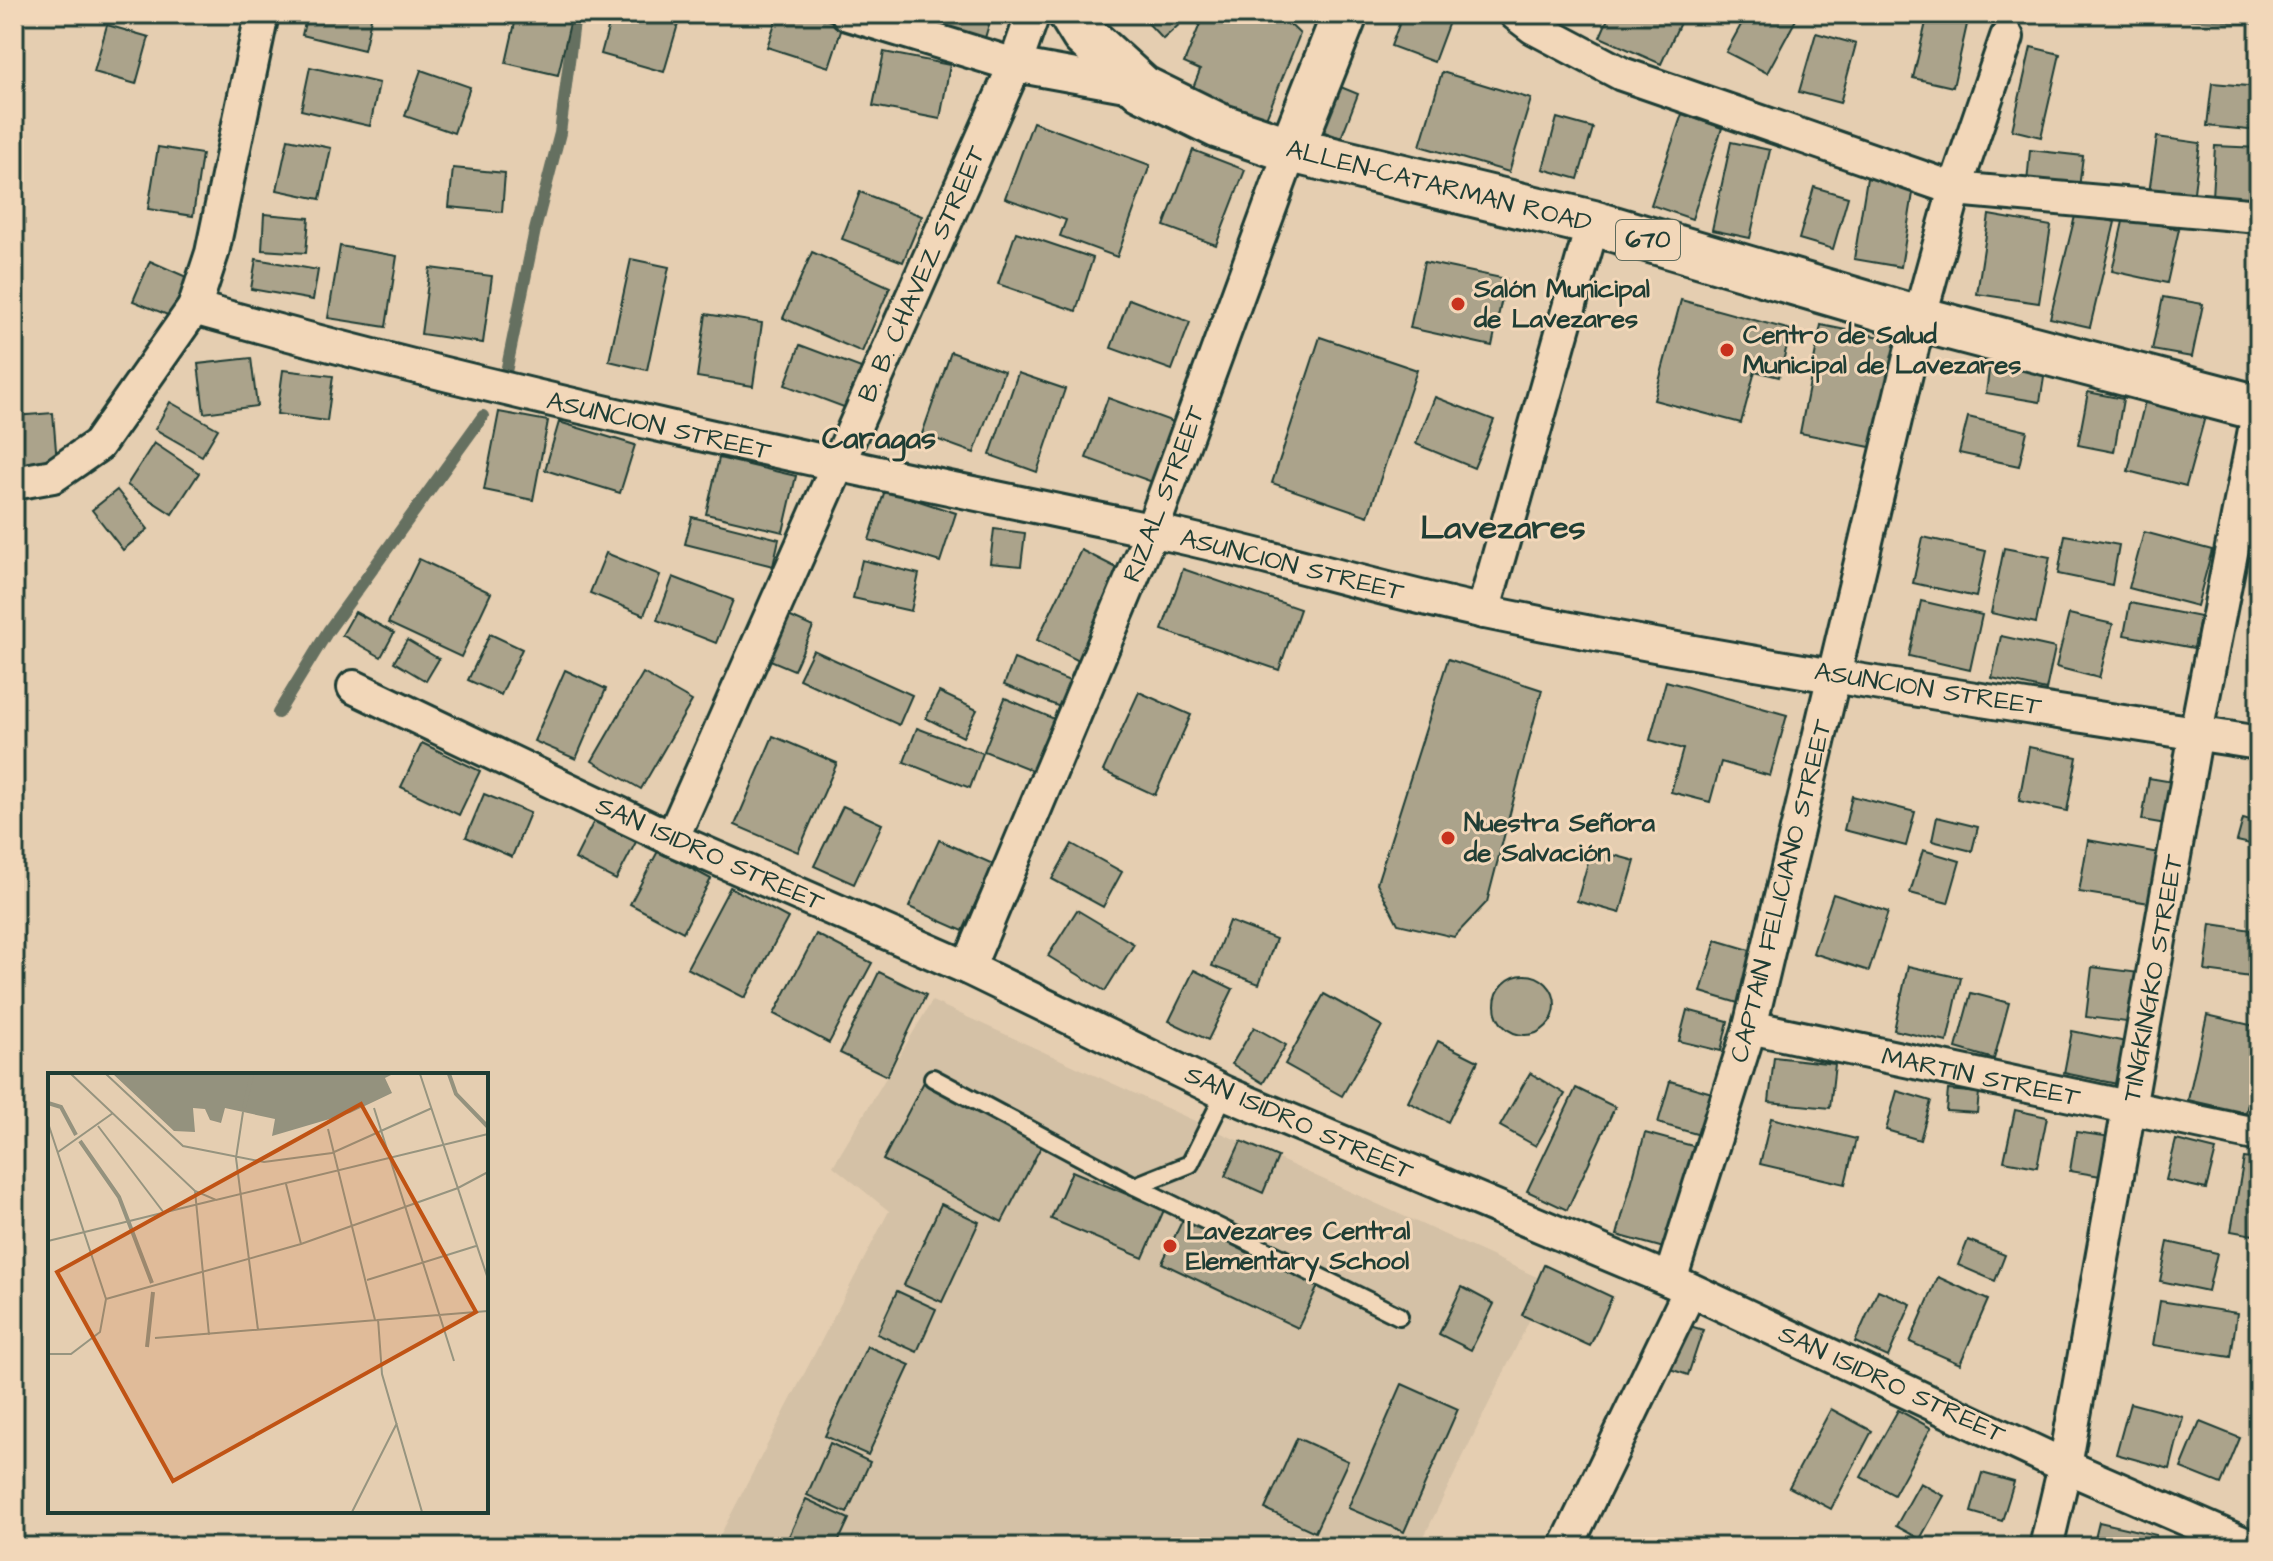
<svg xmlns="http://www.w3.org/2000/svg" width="2273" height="1561" viewBox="0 0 2273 1561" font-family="'Architects Daughter',sans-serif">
  <rect width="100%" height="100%" fill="#e5ceb1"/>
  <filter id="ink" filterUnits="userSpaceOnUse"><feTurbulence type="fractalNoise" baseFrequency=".0125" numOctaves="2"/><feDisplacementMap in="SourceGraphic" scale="16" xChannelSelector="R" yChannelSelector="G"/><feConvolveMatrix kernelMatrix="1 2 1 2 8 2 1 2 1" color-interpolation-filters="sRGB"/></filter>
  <g filter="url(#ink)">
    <polygon fill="#d4c1a6" points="932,1001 1548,1282 1419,1547 714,1547 889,1211 833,1166"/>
    <polygon fill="#94927e" stroke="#657060" stroke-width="2" points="2159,14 2259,14 2259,24 2180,19"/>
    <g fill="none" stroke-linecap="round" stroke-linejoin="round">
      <g stroke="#657060" stroke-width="12">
        <polyline points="506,372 535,230 560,133 575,14"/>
        <polyline points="278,713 328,631 483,416"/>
      </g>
    </g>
    <g fill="#aba38b" stroke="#1f3d34" stroke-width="2">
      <polygon points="307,14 372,14 364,50 302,35"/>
      <polygon points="517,14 570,23 558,75 506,63"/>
      <polygon points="612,14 681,14 664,72 601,54"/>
      <polygon points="778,14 809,14 843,25 829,67 767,47"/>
      <polygon points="905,14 992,14 985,38 905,18"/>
      <polygon points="1145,14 1191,14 1163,39 1142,17"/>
      <polygon points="1211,14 1279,14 1300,34 1264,123 1191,93 1200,70 1184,63 1200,24"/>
      <polygon points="1403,14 1435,14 1450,19 1434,62 1391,46"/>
      <polygon points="1610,14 1684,14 1661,64 1600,37"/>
      <polygon points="1747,14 1799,14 1767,73 1726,52"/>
      <polygon points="1928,14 1968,20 1953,87 1913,78"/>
      <polygon points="107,25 149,37 136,84 94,72"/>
      <polygon points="1816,33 1856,44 1840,103 1799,92"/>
      <polygon points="2031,47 2060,54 2041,137 2012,130"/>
      <polygon points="884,52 950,65 940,119 873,106"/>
      <polygon points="310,67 379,83 370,126 301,110"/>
      <polygon points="421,70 470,87 454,133 405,116"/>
      <polygon points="1442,72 1531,99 1509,172 1420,146"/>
      <polygon points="1331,83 1358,94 1341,138 1314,128"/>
      <polygon points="2212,83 2259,87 2259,131 2207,126"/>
      <polygon points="1682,114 1722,128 1692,219 1651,205"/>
      <polygon points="1557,118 1593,128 1578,179 1543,169"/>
      <polygon points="1033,122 1150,165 1117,257 1060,236 1066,220 1005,198"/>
      <polygon points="2157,137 2200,143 2193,200 2149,193"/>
      <polygon points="288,139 331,148 320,199 277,190"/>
      <polygon points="1731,142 1770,150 1750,238 1712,230"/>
      <polygon points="2215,146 2259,148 2259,200 2212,197"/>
      <polygon points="158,147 202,154 193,216 148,209"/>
      <polygon points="1193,150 1245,170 1216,245 1164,226"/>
      <polygon points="2030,150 2083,156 2079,188 2027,183"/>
      <polygon points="453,168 505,173 502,212 449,207"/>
      <polygon points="1867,178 1914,187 1901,267 1854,259"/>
      <polygon points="1814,187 1848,197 1833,249 1799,239"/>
      <polygon points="860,192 922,216 903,262 842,239"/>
      <polygon points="2076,212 2115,222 2090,327 2050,318"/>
      <polygon points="264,214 309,218 306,253 262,250"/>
      <polygon points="1989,215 2051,226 2039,303 1977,294"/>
      <polygon points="2124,217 2179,229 2167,283 2112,271"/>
      <polygon points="1016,232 1093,258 1076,311 998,284"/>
      <polygon points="340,246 397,256 386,327 328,318"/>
      <polygon points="812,252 890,287 862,352 783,318"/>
      <polygon points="256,259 318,270 313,300 251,289"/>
      <polygon points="631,259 669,267 647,370 609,361"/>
      <polygon points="150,261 191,279 175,318 133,301"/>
      <polygon points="1424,262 1506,279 1492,346 1410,328"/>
      <polygon points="430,268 492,276 483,343 421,334"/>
      <polygon points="2163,297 2203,304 2192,357 2152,350"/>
      <polygon points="1129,299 1190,322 1172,370 1111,348"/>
      <polygon points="1681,300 1791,330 1779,377 1755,371 1741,423 1654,400"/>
      <polygon points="706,314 762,323 753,386 697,377"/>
      <polygon points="1821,325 1906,342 1885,450 1800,433"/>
      <polygon points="1320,337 1417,370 1368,516 1272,483"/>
      <polygon points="800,345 864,369 849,409 785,385"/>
      <polygon points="951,352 1004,371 974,453 922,434"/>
      <polygon points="1991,356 2046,365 2040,402 1986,393"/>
      <polygon points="251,358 257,406 204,413 198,364"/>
      <polygon points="283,370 333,376 327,421 277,414"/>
      <polygon points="1018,373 1065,389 1037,472 990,455"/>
      <polygon points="2088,392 2123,399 2114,452 2078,445"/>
      <polygon points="1435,397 1494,420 1474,468 1416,444"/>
      <polygon points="2146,397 2206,413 2186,486 2128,471"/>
      <polygon points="1108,398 1179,424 1158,484 1086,458"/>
      <polygon points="170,402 218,429 202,456 155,429"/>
      <polygon points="499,412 548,421 533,500 484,490"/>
      <polygon points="53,413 57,463 14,466 14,416"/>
      <polygon points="1968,417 2027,431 2019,466 1959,453"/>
      <polygon points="559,422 635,445 620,493 545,470"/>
      <polygon points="154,443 199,473 172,514 127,485"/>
      <polygon points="719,458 796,476 783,532 706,514"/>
      <polygon points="117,490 148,529 123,550 92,510"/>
      <polygon points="885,490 956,513 940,562 869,540"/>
      <polygon points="692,517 779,539 773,566 685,544"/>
      <polygon points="994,529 1025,533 1021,566 990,563"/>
      <polygon points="2144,532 2212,550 2197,606 2129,588"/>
      <polygon points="2065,535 2119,545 2112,585 2058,574"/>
      <polygon points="1923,537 1986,551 1976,597 1913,583"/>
      <polygon points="2004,548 2050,557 2036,623 1991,613"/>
      <polygon points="1081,550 1127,573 1083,663 1037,640"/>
      <polygon points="606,553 660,575 644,615 590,593"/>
      <polygon points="419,559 491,593 461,657 388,623"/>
      <polygon points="862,560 919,574 911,611 853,598"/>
      <polygon points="1183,569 1300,609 1279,670 1162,630"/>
      <polygon points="673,577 733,600 716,643 657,620"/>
      <polygon points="1921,601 1982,615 1970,670 1909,656"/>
      <polygon points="2130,603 2200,617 2194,648 2124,635"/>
      <polygon points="355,612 394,633 381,657 342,635"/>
      <polygon points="782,613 813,627 794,670 763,657"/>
      <polygon points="2069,614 2113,624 2099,678 2056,667"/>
      <polygon points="490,634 522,649 501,695 468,680"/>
      <polygon points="2001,636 2055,648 2046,690 1992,678"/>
      <polygon points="407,640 439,659 426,681 394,662"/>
      <polygon points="813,650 912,695 899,725 799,679"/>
      <polygon points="1014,659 1070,681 1060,707 1004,685"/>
      <polygon points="1448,659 1542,690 1487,902 1454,937 1398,924 1377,883"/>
      <polygon points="565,670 606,689 576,759 534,741"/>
      <polygon points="643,673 692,701 641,789 592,761"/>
      <polygon points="1666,681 1787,715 1770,776 1721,762 1710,802 1671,792 1683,749 1650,740"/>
      <polygon points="939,692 977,710 963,737 926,718"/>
      <polygon points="1139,692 1191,715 1155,795 1103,771"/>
      <polygon points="1005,698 1064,723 1044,775 984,751"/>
      <polygon points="917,728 983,753 970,788 904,762"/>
      <polygon points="773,736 837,763 798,852 735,825"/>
      <polygon points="422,743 480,771 459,815 401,787"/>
      <polygon points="2029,747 2077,757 2067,811 2019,801"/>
      <polygon points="2256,776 2259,777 2259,814 2252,813"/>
      <polygon points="2149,778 2179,783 2172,825 2142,820"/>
      <polygon points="484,794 530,813 512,857 466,837"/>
      <polygon points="1852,796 1915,812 1906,846 1844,830"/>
      <polygon points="843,806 882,824 854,884 814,866"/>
      <polygon points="1937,817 1978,827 1972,851 1932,841"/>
      <polygon points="2243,819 2259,823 2259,846 2237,841"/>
      <polygon points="594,821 636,842 616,880 575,859"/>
      <polygon points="939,840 993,864 963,931 909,907"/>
      <polygon points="2088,840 2159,853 2150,903 2079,892"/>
      <polygon points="1072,844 1122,872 1103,907 1052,879"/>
      <polygon points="1592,849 1635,861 1620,913 1577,901"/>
      <polygon points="1923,850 1960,861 1948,903 1910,893"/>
      <polygon points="658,851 711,879 683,932 630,904"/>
      <polygon points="730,887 788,918 745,998 687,968"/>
      <polygon points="1833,894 1888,912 1869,971 1813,953"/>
      <polygon points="1077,910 1134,944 1105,991 1048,956"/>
      <polygon points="1229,921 1276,939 1259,984 1212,966"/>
      <polygon points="2211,924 2259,931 2259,978 2205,971"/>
      <polygon points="816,934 872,963 829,1043 774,1014"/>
      <polygon points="1716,940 1763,954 1748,1006 1701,992"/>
      <polygon points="1908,966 1961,978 1947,1042 1894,1030"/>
      <polygon points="2092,967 2140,973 2134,1023 2086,1017"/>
      <polygon points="1194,970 1233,989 1208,1040 1169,1021"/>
      <polygon points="879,972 926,995 887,1076 840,1053"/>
      <circle cx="1525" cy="1005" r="30"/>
      <polygon points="1971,993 2009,1003 1994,1059 1956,1048"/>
      <polygon points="1324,994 1382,1026 1342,1096 1285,1064"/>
      <polygon points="1687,1010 1728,1021 1721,1051 1679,1041"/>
      <polygon points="2207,1015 2259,1027 2259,1052 2246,1113 2188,1100"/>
      <polygon points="1254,1027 1286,1045 1263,1083 1232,1064"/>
      <polygon points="2072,1031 2131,1043 2122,1085 2064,1073"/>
      <polygon points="1438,1041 1478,1061 1448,1122 1408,1102"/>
      <polygon points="1774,1057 1835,1064 1830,1108 1769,1102"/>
      <polygon points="1530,1073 1565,1094 1536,1146 1500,1126"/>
      <polygon points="926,1078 1045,1139 1002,1222 883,1160"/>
      <polygon points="1670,1081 1712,1093 1700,1135 1658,1123"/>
      <polygon points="1576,1088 1615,1107 1567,1210 1527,1191"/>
      <polygon points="1948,1090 1979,1093 1977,1113 1946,1111"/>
      <polygon points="1897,1091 1931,1101 1920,1140 1886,1130"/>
      <polygon points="2015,1110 2047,1117 2037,1167 2004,1161"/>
      <polygon points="1771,1118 1856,1139 1845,1184 1760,1164"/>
      <polygon points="2076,1132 2119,1138 2113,1178 2070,1171"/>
      <polygon points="1645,1133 1700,1148 1671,1250 1617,1235"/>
      <polygon points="2176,1140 2216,1150 2206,1189 2166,1180"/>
      <polygon points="1241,1141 1278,1157 1263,1193 1225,1176"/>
      <polygon points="2244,1158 2259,1160 2259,1236 2231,1231"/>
      <polygon points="1072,1171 1164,1210 1143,1258 1051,1219"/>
      <polygon points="941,1204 979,1222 942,1302 904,1285"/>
      <polygon points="1184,1217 1320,1282 1298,1328 1162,1263"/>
      <polygon points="1968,1240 2005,1255 1995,1281 1958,1265"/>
      <polygon points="2168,1242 2217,1253 2208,1291 2160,1281"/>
      <polygon points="1544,1265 1612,1297 1590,1346 1522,1315"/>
      <polygon points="1938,1277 1988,1300 1960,1364 1910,1342"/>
      <polygon points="1462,1287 1494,1304 1471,1350 1439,1334"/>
      <polygon points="1878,1290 1911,1304 1888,1357 1855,1342"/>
      <polygon points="897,1291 936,1309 917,1352 877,1334"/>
      <polygon points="2160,1301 2237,1313 2231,1357 2153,1345"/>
      <polygon points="1677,1322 1703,1330 1688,1375 1664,1367"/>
      <polygon points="867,1346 910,1365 868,1455 825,1436"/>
      <polygon points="1402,1384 1458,1409 1404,1532 1348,1508"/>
      <polygon points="2130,1403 2183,1417 2170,1469 2116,1454"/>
      <polygon points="1831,1409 1872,1431 1831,1509 1789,1487"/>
      <polygon points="1898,1410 1931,1428 1894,1495 1861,1477"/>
      <polygon points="2200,1422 2240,1438 2221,1484 2181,1468"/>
      <polygon points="1297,1438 1348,1461 1315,1532 1265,1509"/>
      <polygon points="830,1443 870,1462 847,1513 807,1495"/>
      <polygon points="1982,1473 2014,1482 2002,1521 1971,1512"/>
      <polygon points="1920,1483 1944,1496 1920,1539 1896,1526"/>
      <polygon points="806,1499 849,1519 836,1547 784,1547"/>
      <polygon points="2099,1522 2156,1535 2154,1547 2093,1547"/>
    </g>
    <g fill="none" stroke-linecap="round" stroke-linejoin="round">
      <defs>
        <g id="lane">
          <polyline points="933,1078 1135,1186 1399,1316"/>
          <polyline points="1135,1186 1190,1164 1225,1093"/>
        </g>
        <g id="street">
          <polyline points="848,14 1015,65 1142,88"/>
          <polyline points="1516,14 1533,27 1622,74 1955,189 2259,216"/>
          <path d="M 194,308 C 508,396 826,463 1145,529 C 1259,552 1371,588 1485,612 C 1741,665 2001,703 2259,743"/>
          <polyline points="14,483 53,476 98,445 194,308 212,253 262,14"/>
          <polyline points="1483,612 1593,223"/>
          <polyline points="354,687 672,839 968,968 1225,1093 1670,1280 2065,1466 2251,1547"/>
          <polyline points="672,839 1015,65 1033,14"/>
          <polyline points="968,968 1152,530 1291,150"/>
          <polyline points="1750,1027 2259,1135"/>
          <polyline points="1670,1280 1750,1027 1919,319 1955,189 2007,37"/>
          <polyline points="1566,1547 1690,1290"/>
          <polyline points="2046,1547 2065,1466 2196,733 2259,409"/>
        </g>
        <polyline id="secondary" points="1291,150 1345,14"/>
        <polyline id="primary" points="1071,14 1084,35 1142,88 1219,126 1291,150 1593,223 1919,319 2259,408"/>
      </defs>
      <use href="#lane" stroke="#1f3d34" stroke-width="22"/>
      <use href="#street" stroke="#1f3d34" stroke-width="38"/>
      <use href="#secondary" stroke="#1f3d34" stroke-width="50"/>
      <use href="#primary" stroke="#1f3d34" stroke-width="50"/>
      <use href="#lane" stroke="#f2d7b9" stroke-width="16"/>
      <use href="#street" stroke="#f2d7b9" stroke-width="32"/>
      <use href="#secondary" stroke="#f2d7b9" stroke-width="44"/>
      <use href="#primary" stroke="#f2d7b9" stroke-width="44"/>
    </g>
  </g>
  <g fill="#c8321e" stroke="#f2d7b9" stroke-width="3">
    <circle cx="1458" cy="304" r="8"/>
    <circle cx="1727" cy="350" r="8"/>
    <circle cx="1448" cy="838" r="8"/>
    <circle cx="1170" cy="1246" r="8"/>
  </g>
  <g text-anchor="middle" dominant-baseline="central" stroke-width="6" stroke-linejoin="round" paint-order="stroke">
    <rect fill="#f2d7b9" stroke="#5e6b5c" stroke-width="2" x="1616" y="220" width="64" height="40" rx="6"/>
    <g font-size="24" font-weight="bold" fill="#1f3d34">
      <text x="1648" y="240">670</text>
    </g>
    <g font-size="26" fill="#1f3d34" stroke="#f2d7b9">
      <text transform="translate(1439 186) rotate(14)">ALLEN-CATARMAN ROAD</text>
      <text transform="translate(922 274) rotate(-66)">B. B. CHAVEZ STREET</text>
      <text transform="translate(659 426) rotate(13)">ASUNCION STREET</text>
      <text transform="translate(1164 494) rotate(-69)">RIZAL STREET</text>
      <text transform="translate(1292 565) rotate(14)">ASUNCION STREET</text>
      <text transform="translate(1928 689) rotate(9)">ASUNCION STREET</text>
      <text transform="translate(710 854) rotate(24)">SAN ISIDRO STREET</text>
      <text transform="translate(1781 891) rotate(-76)">CAPTAIN FELICIANO STREET</text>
      <text transform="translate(2153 978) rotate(-80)">TINGKINGKO STREET</text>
      <text transform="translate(1981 1077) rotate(12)">MARTIN STREET</text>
      <text transform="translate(1299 1123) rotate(24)">SAN ISIDRO STREET</text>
      <text transform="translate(1892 1384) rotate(25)">SAN ISIDRO STREET</text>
    </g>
    <g font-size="26" font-weight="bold" fill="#1f3d34" stroke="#f2d7b9" text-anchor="start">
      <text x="1474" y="289">Salón Municipal<tspan x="1474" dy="30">de Lavezares</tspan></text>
      <text x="1743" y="335">Centro de Salud<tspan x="1743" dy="30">Municipal de Lavezares</tspan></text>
      <text x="1464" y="823">Nuestra Señora<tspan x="1464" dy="30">de Salvación</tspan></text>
      <text x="1186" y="1231">Lavezares Central<tspan x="1186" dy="30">Elementary School</tspan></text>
    </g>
    <g font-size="30" font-weight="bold" fill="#1f3d34" stroke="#f2d7b9">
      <text x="879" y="439">Caragas</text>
    </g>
    <g font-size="34" font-weight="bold" fill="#1f3d34" stroke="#f2d7b9">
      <text x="1503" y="528">Lavezares</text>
    </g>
  </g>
  <g transform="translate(48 1073)">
    <rect width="440" height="440" fill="#e5ceb1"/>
    <path d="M 65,1 L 345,1 L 337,5 L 344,20 L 302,40 L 224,63 L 227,46 L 177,35 L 173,50 L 162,47 L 157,36 L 145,35 L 147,59 L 126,58 Z" fill="#94927e"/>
    <path fill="none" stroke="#94927e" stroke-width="4" d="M 401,1 L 408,21 L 440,54M 0,30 L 13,34 L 28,62M 196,35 L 204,1M 32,68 L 71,124 L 104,210M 99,274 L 105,219"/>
    <path fill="none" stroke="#96947f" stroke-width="2" d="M 23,1 L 147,118 L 168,127 L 440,61M 58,1 L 135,73 L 216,89 L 284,80 L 384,35M 372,1 L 440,206M 326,35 L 406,288M 195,39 L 188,85 L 210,257M 0,50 L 58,226 L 52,259 L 23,281 L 0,281M 50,53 L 116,140M 280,56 L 327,247M 10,79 L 65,40M 238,111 L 253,171M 147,118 L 161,262M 0,168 L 167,127M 319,207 L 428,173M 58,226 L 253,171 L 410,115 L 440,99M 330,246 L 334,301 L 374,439M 107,265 L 440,238M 304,439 L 349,350"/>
    <path fill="#c05314" fill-opacity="0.15" stroke="#c05314" stroke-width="4" d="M 313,31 L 428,239 L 125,408 L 9,199 Z"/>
    <rect width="440" height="440" fill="none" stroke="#1f3d34" stroke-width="4"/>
  </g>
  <rect width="2273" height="1561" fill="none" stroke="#f2d7b9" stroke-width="48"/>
  <rect x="24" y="24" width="2225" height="1513" fill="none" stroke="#1f3d34" stroke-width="3" filter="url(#ink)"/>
</svg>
